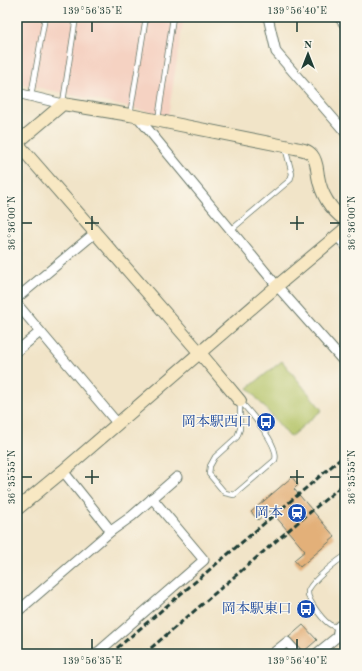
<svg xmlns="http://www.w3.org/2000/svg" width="362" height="671" viewBox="0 0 362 671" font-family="'Old Standard TT','Noto Serif JP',serif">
  <rect width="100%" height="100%" fill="#fbf7ec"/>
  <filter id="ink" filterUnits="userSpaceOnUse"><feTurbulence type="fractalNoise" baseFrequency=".025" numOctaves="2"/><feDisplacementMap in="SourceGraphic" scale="8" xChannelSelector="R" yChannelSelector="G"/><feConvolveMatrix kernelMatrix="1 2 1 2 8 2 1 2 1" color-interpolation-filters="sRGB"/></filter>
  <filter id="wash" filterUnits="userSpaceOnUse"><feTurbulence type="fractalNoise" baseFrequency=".012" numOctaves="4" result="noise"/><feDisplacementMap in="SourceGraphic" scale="16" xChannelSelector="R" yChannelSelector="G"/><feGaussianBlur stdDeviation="0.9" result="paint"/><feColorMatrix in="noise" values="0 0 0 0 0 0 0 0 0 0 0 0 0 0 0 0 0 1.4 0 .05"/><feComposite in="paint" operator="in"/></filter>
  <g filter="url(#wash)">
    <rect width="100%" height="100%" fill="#f1e4c8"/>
    <polygon fill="#f5d2c2" points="17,17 184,17 168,116 17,83"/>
    <polygon fill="#b3c366" stroke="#69804d" points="282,361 322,410 290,437 248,388"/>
    <g id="blocks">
      <g fill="#e3b079">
        <polygon points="292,477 298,485 294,489 335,537 300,567 294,560 305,551 270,510 258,520 251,512"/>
        <polygon points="303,625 317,640 303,652 289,637"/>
      </g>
    </g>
  </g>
  <g filter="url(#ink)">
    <use href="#blocks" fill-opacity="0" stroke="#687768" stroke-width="1"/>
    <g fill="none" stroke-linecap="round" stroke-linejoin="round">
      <defs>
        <g id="lane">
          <polyline points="31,96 45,17"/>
          <polyline points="63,102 76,17"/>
          <polyline points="130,115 146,17"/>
          <polyline points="158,120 173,17"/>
          <polyline points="231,230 290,180 292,174 285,147"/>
          <path d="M 240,401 C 250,412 280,446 275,460 L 234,495 L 225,493 L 209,474 L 210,466 L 215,457 L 237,437 L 240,429 Z"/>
          <path d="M 345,556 C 337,561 309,583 308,592 C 307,600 325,624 333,626 C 336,627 341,626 345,626"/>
        </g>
        <g id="street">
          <polyline points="268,17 276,52 345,132"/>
          <polyline points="339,17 345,25"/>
          <polyline points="17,93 63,104"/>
          <polyline points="137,116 277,286 345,363"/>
          <polyline points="337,236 345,245"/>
          <polyline points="17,298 95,233"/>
          <polyline points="17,304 118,424"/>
          <polyline points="17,351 40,332"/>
          <polyline points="63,471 111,531"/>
          <polyline points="17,612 111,531 132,516 177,477"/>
          <polyline points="96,654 204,560 152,498"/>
          <polyline points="272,654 287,642 298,654"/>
          <polyline points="316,654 337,637 339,626"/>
        </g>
        <g id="secondary">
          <path d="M 17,143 L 63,104 L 130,115 L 295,148 C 301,149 308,150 312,155 C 317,161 317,169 318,176 C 321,194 330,209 345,220"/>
          <polyline points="17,143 200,353 240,401"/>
          <polyline points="17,509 63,471 277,286 345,229"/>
        </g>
      </defs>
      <use href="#lane" stroke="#687768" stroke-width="6"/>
      <use href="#street" stroke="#687768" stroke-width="11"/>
      <use href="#secondary" stroke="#687768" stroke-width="14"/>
      <use href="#lane" stroke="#fff" stroke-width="4.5"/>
      <use href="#street" stroke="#fff" stroke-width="9"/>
      <use href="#secondary" stroke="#f8e8c3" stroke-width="12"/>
      <g stroke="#1f3d34" stroke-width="3" stroke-dasharray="6 3" stroke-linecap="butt">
        <polyline points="110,654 345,455"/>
        <polyline points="144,654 290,529 345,483"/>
      </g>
    </g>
  </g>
  <path fill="none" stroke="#1f3d34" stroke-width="1.5" d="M 92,22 L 92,32M 297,22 L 297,32M 92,216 L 92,230M 297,216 L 297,230M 22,223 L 32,223M 85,223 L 99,223M 290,223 L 304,223M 330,223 L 340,223M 92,470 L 92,484M 297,470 L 297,484M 22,477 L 32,477M 85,477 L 99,477M 290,477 L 304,477M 330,477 L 340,477M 92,639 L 92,649M 297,639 L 297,649"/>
  <defs>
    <symbol id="bus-disc" viewBox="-11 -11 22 22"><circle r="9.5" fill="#1a4fb4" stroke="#fbf7ec"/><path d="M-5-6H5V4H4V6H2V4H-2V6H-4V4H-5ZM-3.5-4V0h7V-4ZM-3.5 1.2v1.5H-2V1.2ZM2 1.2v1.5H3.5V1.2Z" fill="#fff"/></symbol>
    <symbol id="station-disc" viewBox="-11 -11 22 22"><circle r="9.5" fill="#1a4fb4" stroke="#fbf7ec"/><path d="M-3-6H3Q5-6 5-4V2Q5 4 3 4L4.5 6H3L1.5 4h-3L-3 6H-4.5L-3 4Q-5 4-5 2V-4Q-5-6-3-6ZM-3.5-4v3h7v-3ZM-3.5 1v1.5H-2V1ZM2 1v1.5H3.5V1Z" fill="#fff"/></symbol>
  </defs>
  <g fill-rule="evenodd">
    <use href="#bus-disc" x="255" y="411" width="22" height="22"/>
    <use href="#station-disc" x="286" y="502" width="22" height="22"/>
    <use href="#bus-disc" x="295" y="598" width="22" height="22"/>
  </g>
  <g text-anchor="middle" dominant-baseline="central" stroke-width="3" stroke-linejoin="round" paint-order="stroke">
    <g font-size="14" fill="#164399" stroke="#fbf7ec" text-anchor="end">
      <text x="252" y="422">岡本駅西口</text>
      <text x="283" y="513">岡本</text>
      <text x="292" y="609">岡本駅東口</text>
    </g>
  </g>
  <rect width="362" height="671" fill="none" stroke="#fbf7ec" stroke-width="44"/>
  <g transform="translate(308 54)" stroke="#fbf7ec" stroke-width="3" paint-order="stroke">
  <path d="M0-3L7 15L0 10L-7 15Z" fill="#1f3d34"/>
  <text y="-6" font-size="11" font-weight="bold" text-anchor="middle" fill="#1f3d34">N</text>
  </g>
  <rect x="22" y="22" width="318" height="627" fill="none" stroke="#1f3d34" stroke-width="1.5"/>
  <g font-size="10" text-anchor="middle" fill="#1f3d34">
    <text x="92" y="14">139°56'35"E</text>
    <text x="297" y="14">139°56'40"E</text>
    <text transform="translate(11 223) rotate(-90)" y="4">36°36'00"N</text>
    <text transform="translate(351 223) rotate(-90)" y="4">36°36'00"N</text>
    <text transform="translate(11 477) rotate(-90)" y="4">36°35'55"N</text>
    <text transform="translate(351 477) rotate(-90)" y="4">36°35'55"N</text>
    <text x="92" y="664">139°56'35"E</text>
    <text x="297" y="664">139°56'40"E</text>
  </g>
</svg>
